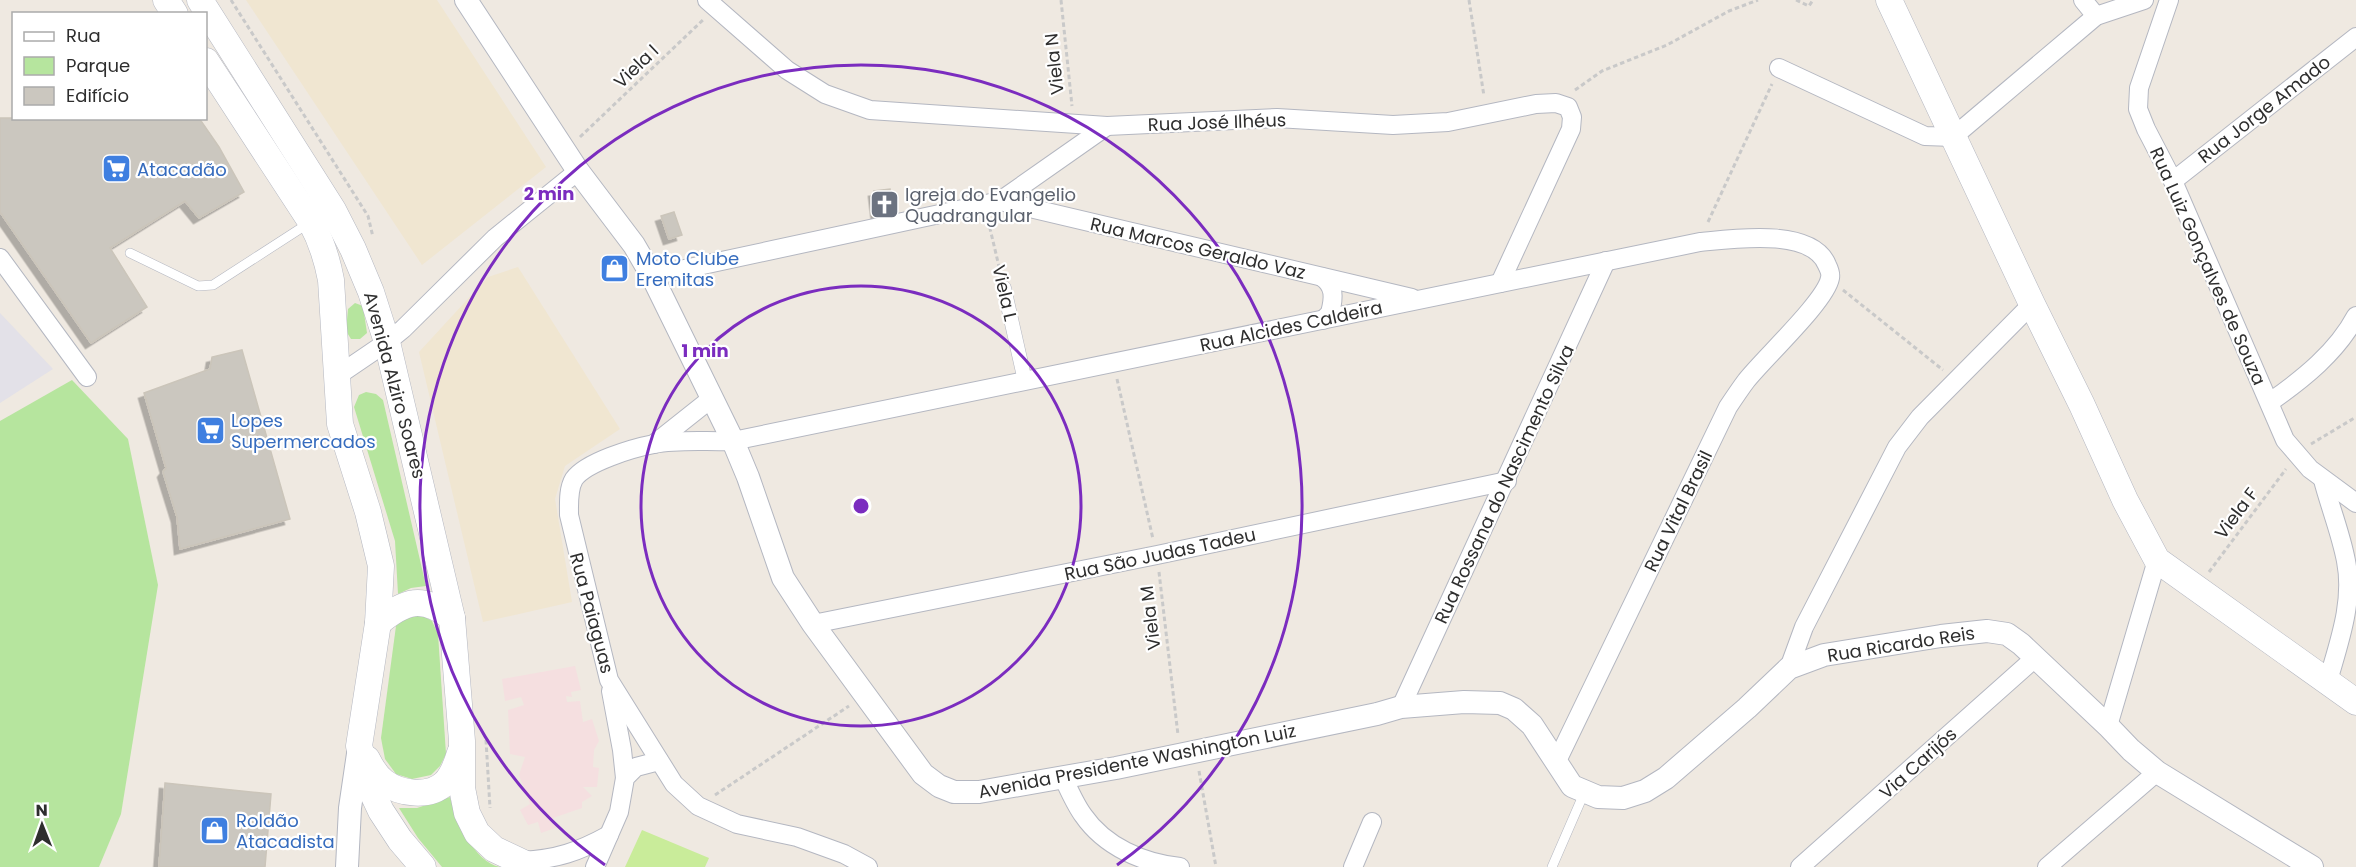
<svg xmlns="http://www.w3.org/2000/svg" width="2356" height="867" viewBox="0 0 2356 867" font-family="Poppins,sans-serif">
  <defs>
    <filter id="shadow"><feDropShadow dx="-5.5" dy="5.5" stdDeviation="0" flood-color="#0004"/></filter>
  </defs>
  <rect width="100%" height="100%" fill="#efe9e1"/>
  <polygon fill="#e3e1e8" points="0,313 53,369 0,403"/>
  <g fill="#f0e6d1">
    <polygon points="246,0 437,0 546,167 422,265"/>
    <polygon points="518,267 620,429 565,466 555,499 572,602 483,622 419,352 488,277"/>
  </g>
  <polygon fill="#f5dfe0" points="575,666 581,690 571,692 572,697 566,696 567,702 580,701 583,722 592,719 599,741 594,750 593,767 599,768 597,787 583,787 592,796 582,802 582,808 553,818 558,827 541,833 538,822 528,825 520,810 530,804 519,775 525,757 510,754 508,710 524,705 521,697 505,701 502,679"/>
  <g fill="#b6e59e">
    <polygon points="355,303 363,306 367,333 360,339 351,339 346,331 348,309"/>
    <polygon points="72,380 128,439 158,585 121,814 99,867 0,867 0,421"/>
    <polygon points="366,392 376,394 383,400 426,586 411,588 398,594 395,541 354,407 359,395"/>
    <polygon points="414,616 423,616 432,621 438,634 446,754 440,766 431,775 412,779 396,774 385,759 381,738 396,626 404,619"/>
    <path d="M 450,797 C 456,820 474,862 500,867 L 442,867 L 418,838 L 399,808 L 417,808 Z"/>
  </g>
  <polygon fill="#c9ec9a" points="642,830 709,858 705,867 625,867"/>
  <g fill="#cbc7bf" stroke="#cbc5ba" stroke-width="1.5" filter="url(#shadow)">
    <polygon points="0,118 199,118 219,147 244,192 199,218 185,201 110,248 147,307 91,343 0,212"/>
    <polygon points="890,189 892,213 877,216 874,191"/>
    <polygon points="674,212 682,235 669,239 661,216"/>
    <polygon points="242,350 290,519 180,549 177,517 163,472 166,468 144,393 210,369 212,357"/>
    <polygon points="165,783 271,794 265,867 159,867"/>
  </g>
  <g fill="none" stroke-linecap="round" stroke-linejoin="round">
    <defs>
      <g id="service">
        <polyline points="130,253 198,286 213,285 309,223"/>
        <polyline points="1552,867 1585,791"/>
      </g>
      <polyline id="pedestrian" points="1004,288 1025,381"/>
      <g id="minor">
        <polyline points="707,0 787,70 825,94 870,110 1107,126 1277,118 1393,125 1448,122 1536,104 1556,103 1568,107 1572,117 1571,129 1500,283"/>
        <polyline points="2083,0 2096,16"/>
        <polyline points="2169,0 2139,88 2138,109 2146,129 2173,181 2285,440 2310,469 2356,503"/>
        <polyline points="1779,68 1925,136 1953,137 2096,16 2144,0"/>
        <polyline points="2173,181 2356,37"/>
        <polyline points="1000,201 1107,126"/>
        <polyline points="0,258 87,377"/>
        <polyline points="652,276 1000,201 1412,298"/>
        <path d="M 1322,277 C 1335,286 1334,298 1330,313 L 1323,320"/>
        <polyline points="337,376 387,342 403,329 495,238 578,171"/>
        <path d="M 2270,402 C 2303,379 2337,352 2356,316"/>
        <polyline points="654,444 712,398"/>
        <path d="M 2323,480 C 2330,507 2341,534 2346,561 C 2354,602 2339,642 2328,681"/>
        <polyline points="813,624 1157,555 1507,481"/>
        <polyline points="1789,668 1804,627 1897,447 1920,417 2032,304"/>
        <polyline points="611,691 622,750 625,778"/>
        <polyline points="1401,707 1606,261"/>
        <polyline points="2108,726 2157,560"/>
        <path d="M 1063,777 C 1069,790 1075,804 1083,815 C 1105,847 1143,863 1180,867"/>
        <path d="M 522,861 C 557,859 578,852 609,835"/>
        <polyline points="595,867 619,812 625,778 636,767 659,761"/>
        <path d="M 868,867 L 844,854 L 797,837 L 737,824 L 698,806 L 674,784 L 609,680 L 569,515 C 569,503 568,489 574,479 C 586,462 633,448 654,444 C 679,439 707,442 733,441 L 1700,242 C 1732,239 1812,227 1827,265 C 1829,269 1831,274 1830,278 C 1826,301 1763,359 1746,381 C 1740,389 1734,398 1728,407 L 1556,763"/>
        <polyline points="1353,867 1372,822"/>
        <polyline points="1800,867 2035,658"/>
        <polyline points="2047,867 2157,772"/>
      </g>
      <g id="tertiary">
        <polyline points="466,0 578,171 634,245 652,276 733,441 748,477 783,578 813,624 923,774 939,786 954,792 979,792 1116,768 1377,714 1401,707 1464,702 1500,703 1514,709 1532,725 1572,786 1598,797 1623,798 1645,791 1666,778 1747,708 1789,668 1824,655 1941,636 1987,631 2007,634 2021,644 2108,726 2131,750 2157,772 2312,867"/>
        <polyline points="347,867 350,808 359,747"/>
      </g>
      <g id="secondary">
        <polyline points="166,0 175,14"/>
        <polyline points="200,0 333,210 353,249 371,292 387,342 452,618 462,741 462,788 467,813 477,833 494,849 532,867"/>
        <polyline points="1889,0 2032,304 2082,405 2125,500 2157,560 2356,702"/>
        <path d="M 206,61 L 311,222 C 321,240 327,259 331,280 L 340,424 L 368,512 L 381,566 L 378,623 L 359,746 L 373,794 L 381,811 L 400,840 L 423,867"/>
        <path d="M 378,623 C 405,600 423,595 452,618"/>
        <path d="M 367,759 C 371,767 376,776 384,782 C 400,794 429,798 445,783 C 453,775 457,763 460,753"/>
      </g>
    </defs>
    <use href="#service" stroke="#b4b7c1" stroke-width="10"/>
    <use href="#pedestrian" stroke="#b4b7c1" stroke-width="15"/>
    <use href="#minor" stroke="#b4b7c1" stroke-width="20"/>
    <use href="#tertiary" stroke="#b4b7c1" stroke-width="24"/>
    <use href="#secondary" stroke="#b4b7c1" stroke-width="27"/>
    <g stroke="#c9c9c9" stroke-width="3" stroke-dasharray="4.5 3" stroke-linecap="butt">
      <polyline points="231,0 368,216 373,237"/>
      <polyline points="1061,0 1072,106"/>
      <polyline points="1469,0 1484,96"/>
      <polyline points="1796,0 1809,6 1813,0"/>
      <polyline points="1575,90 1602,71 1667,45 1729,11 1758,0"/>
      <polyline points="580,137 704,19"/>
      <polyline points="988,220 1001,275"/>
      <polyline points="1708,222 1772,84"/>
      <polyline points="1843,290 1943,370"/>
      <polyline points="1117,379 1153,539"/>
      <polyline points="2311,444 2356,417"/>
      <polyline points="1159,572 1178,735"/>
      <polyline points="2209,572 2286,469"/>
      <polyline points="486,740 490,808"/>
      <polyline points="1199,771 1216,867"/>
      <polyline points="715,795 849,706"/>
    </g>
    <use href="#service" stroke="#fff" stroke-width="9"/>
    <use href="#pedestrian" stroke="#fff" stroke-width="14"/>
    <use href="#minor" stroke="#fff" stroke-width="18"/>
    <use href="#tertiary" stroke="#fff" stroke-width="22"/>
    <use href="#secondary" stroke="#fff" stroke-width="26"/>
  </g>
  <g fill="none" stroke="#7b2cbf" stroke-width="3">
    <circle cx="861" cy="506" r="220"/>
    <path d="M605 865A441 441 0 1 1 1117 865"/>
  </g>
  <defs>
    <symbol id="supermarket-square" viewBox="-11 -11 22 22"><rect x="-9" y="-9" width="18" height="18" rx="4" fill="#3f7fe0" stroke="#fff"/><path d="M-6-5.5h2.5l.6 2H6L4.5 2H-2.5L-4.4-4H-6ZM-1.5 3.2a1.3 1.3 0 1 0 .1 0ZM3 3.2a1.3 1.3 0 1 0 .1 0Z" fill="#fff"/></symbol>
    <symbol id="church-square" viewBox="-11 -11 22 22"><rect x="-9" y="-9" width="18" height="18" rx="4" fill="#6b7280" stroke="#fff"/><path d="M-1.2-6h2.4v3.5h3.3v2.4h-3.3V6h-2.4V-.1h-3.3v-2.4h3.3Z" fill="#fff"/></symbol>
    <symbol id="shop-square" viewBox="-11 -11 22 22"><rect x="-9" y="-9" width="18" height="18" rx="4" fill="#3f7fe0" stroke="#fff"/><path d="M-5-2.5h2.3a2.7 3.5 0 0 1 5.4 0H5L5.5 6h-11ZM-1.5-2.5h3a1.5 2.3 0 0 0-3 0Z" fill="#fff"/></symbol>
  </defs>
  <g fill-rule="evenodd">
    <use href="#supermarket-square" x="100" y="152" width="33" height="33"/>
    <use href="#church-square" x="868" y="188" width="33" height="33"/>
    <use href="#shop-square" x="598" y="252" width="33" height="33"/>
    <use href="#supermarket-square" x="194" y="414" width="33" height="33"/>
    <use href="#shop-square" x="198" y="814" width="33" height="33"/>
  </g>
  <g text-anchor="middle" dominant-baseline="central" stroke-width="4.5" stroke-linejoin="round" paint-order="stroke">
    <g font-size="18" fill="#2e2e2e" stroke="#fff">
      <text transform="translate(1054 64) rotate(-96)">Viela N</text>
      <text transform="translate(636 66) rotate(-44)">Viela I</text>
      <text transform="translate(2264 109) rotate(-38)">Rua Jorge Amado</text>
      <text transform="translate(1217 122) rotate(-2)">Rua José Ilhéus</text>
      <text transform="translate(1198 248) rotate(13)">Rua Marcos Geraldo Vaz</text>
      <text transform="translate(2208 266) rotate(66)">Rua Luiz Gonçalves de Souza</text>
      <text transform="translate(1005 293) rotate(77)">Viela L</text>
      <text transform="translate(1291 326) rotate(-12)">Rua Alcides Caldeira</text>
      <text transform="translate(395 385) rotate(75)">Avenida Alziro Soares</text>
      <text transform="translate(1504 484) rotate(-65)">Rua Rossana do Nascimento Silva</text>
      <text transform="translate(1678 511) rotate(-64)">Rua Vital Brasil</text>
      <text transform="translate(2236 513) rotate(-53)">Viela F</text>
      <text transform="translate(1160 554) rotate(-12)">Rua São Judas Tadeu</text>
      <text transform="translate(592 613) rotate(75)">Rua Paiaguas</text>
      <text transform="translate(1150 618) rotate(-97)">Viela M</text>
      <text transform="translate(1901 644) rotate(-9)">Rua Ricardo Reis</text>
      <text transform="translate(1137 761) rotate(-11)">Avenida Presidente Washington Luiz</text>
      <text transform="translate(1918 763) rotate(-42)">Via Carijós</text>
    </g>
    <g font-size="18" fill="#366cbe" stroke="#fff" text-anchor="start">
      <text x="137" y="169">Atacadão</text>
      <text x="636" y="258">Moto Clube<tspan x="636" dy="21">Eremitas</tspan></text>
      <text x="231" y="420">Lopes<tspan x="231" dy="21">Supermercados</tspan></text>
      <text x="236" y="820">Roldão<tspan x="236" dy="21">Atacadista</tspan></text>
    </g>
    <g font-size="18" fill="#5b616d" stroke="#fff" text-anchor="start">
      <text x="905" y="194">Igreja do Evangelio<tspan x="905" dy="21">Quadrangular</tspan></text>
    </g>
  </g>
  <circle cx="861" cy="506" r="9" fill="#7b2cbf" stroke="#fff" stroke-width="3"/>
  <g font-size="18" text-anchor="middle" font-weight="bold" fill="#7b2cbf" stroke="#fff" stroke-width="4.5" stroke-linejoin="round" paint-order="stroke">
    <text x="549" y="200">2 min</text>
    <text x="705" y="357">1 min</text>
  </g>
  <rect x="12" y="12" width="195" height="108" fill="#ffffff" stroke="#ababab" stroke-width="1.5"/>
  <rect x="24" y="32" width="30" height="9" fill="#ffffff" stroke="#ababab" stroke-width="1.5"/>
  <text x="66" y="42" font-size="18" fill="#2e2e2e">Rua</text>
  <rect x="24" y="57" width="30" height="18" fill="#b6e59e" stroke="#ababab" stroke-width="1.5"/>
  <text x="66" y="72" font-size="18" fill="#2e2e2e">Parque</text>
  <rect x="24" y="87" width="30" height="18" fill="#cbc7bf" stroke="#ababab" stroke-width="1.5"/>
  <text x="66" y="102" font-size="18" fill="#2e2e2e">Edifício</text>
  <g transform="translate(42 825) rotate(359)" stroke="#ffffff" stroke-width="4.5" paint-order="stroke">
  <path d="M0-4.5L10 22L0 15L-10 22Z" fill="#2e2e2e"/>
  <text y="-9" font-size="16" font-weight="bold" text-anchor="middle" fill="#2e2e2e">N</text>
  </g>
</svg>
